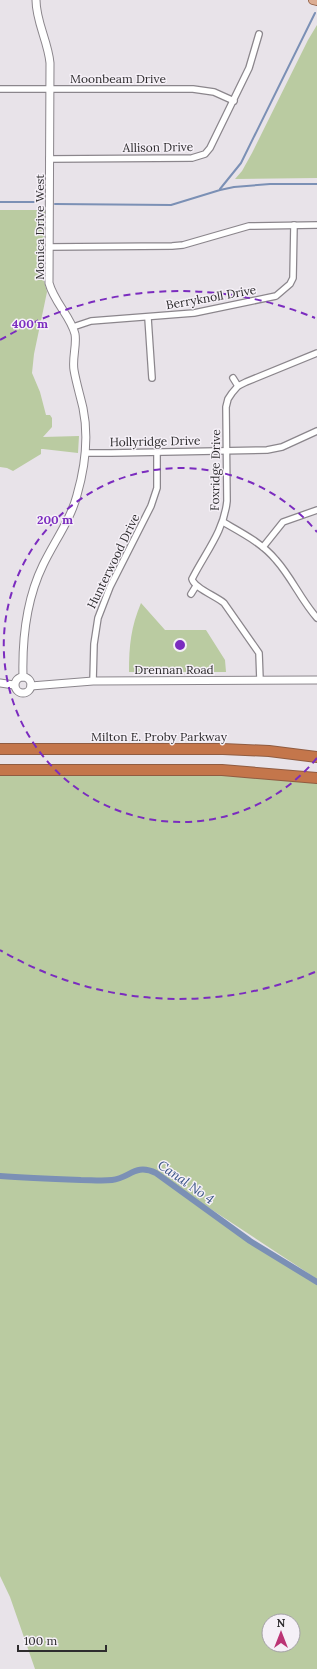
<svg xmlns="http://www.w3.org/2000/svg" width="317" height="1669" viewBox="0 0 317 1669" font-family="Lora,serif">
  <rect width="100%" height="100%" fill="#e8e3e9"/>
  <g fill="#bacba1" fill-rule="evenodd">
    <polygon points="317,25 317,178 235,179 242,171 252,153 308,40"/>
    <polygon points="0,210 45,210 44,281 47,292 34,354 32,373 40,392 46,415 50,415 52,418 52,427 43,437 79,436 78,453 43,449 41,449 41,454 13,471 7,468 0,467"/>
    <path d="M 141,603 L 165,630 L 206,630 L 225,660 L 226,672 L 129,672 C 129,645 131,627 141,603 Z"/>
    <path d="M 0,774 L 234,775 L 317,783 L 317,1279 L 156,1173 L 150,1170 L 250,1241 L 317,1282 L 317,1669 L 35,1669 L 10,1597 L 0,1576 ZM 269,1621 L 293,1621 L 293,1645 L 269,1645 Z"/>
  </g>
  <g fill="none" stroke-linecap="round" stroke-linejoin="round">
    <g stroke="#7b90b5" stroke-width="2">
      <polyline points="220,189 241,163 315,13"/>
      <polyline points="0,202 34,202"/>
      <polyline points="55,204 171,205 220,190 234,187 270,184 317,184"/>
    </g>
    <path stroke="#7b90b5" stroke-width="6" d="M 0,1176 C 27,1178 54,1179 81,1180 C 91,1180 102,1181 112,1180 C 130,1178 135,1163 156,1173 L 250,1241 L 317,1282"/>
    <defs>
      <g id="minor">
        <polyline points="0,89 193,89 214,92 234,101"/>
        <polyline points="49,159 192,158 205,154 210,148 249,68 259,34"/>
        <polyline points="49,247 172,246 183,245 249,226 317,225"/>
        <polyline points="148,318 152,378"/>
        <polyline points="73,327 91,321 194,313 276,296 290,284 293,278 294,225"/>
        <polyline points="233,378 238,386"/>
        <polyline points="85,453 111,453 267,450 282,447 317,431"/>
        <path d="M 223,522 C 242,533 262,543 276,560 C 292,578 301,600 317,618"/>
        <polyline points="263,547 283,522 317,510"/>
        <polyline points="191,594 196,586"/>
        <path d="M 260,680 L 259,653 L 224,603 C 216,596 194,588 192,579 C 205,553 224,531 227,501 L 226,407 L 228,399 L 232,393 L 238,386 L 246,382 L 317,353"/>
        <polyline points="93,681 94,644 98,618 110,587 151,506 157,488 157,452"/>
      </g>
      <g id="tertiary">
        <circle cx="23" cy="685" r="8"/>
        <path d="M 23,677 C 22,639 26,600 43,565 C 54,542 71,519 77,495 C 85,467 89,437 83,408 C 80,395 76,382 74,370 C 72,358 77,345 75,334 C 71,317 54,302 49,283 L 50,63 C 48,41 36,22 36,0"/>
        <polyline points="0,683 14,685"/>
        <polyline points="31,686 93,681 317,680"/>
      </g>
      <polyline id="primary" points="313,0 317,1"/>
      <g id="motorway">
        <polyline points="0,749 223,749 269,751 317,757"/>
        <polyline points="0,770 222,770 317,778"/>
      </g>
    </defs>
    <use href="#minor" stroke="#8b868c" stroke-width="8"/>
    <use href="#tertiary" stroke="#8b868c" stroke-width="9"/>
    <use href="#primary" stroke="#905c41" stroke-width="10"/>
    <use href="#motorway" stroke="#905c41" stroke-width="12"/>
    <use href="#minor" stroke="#fff" stroke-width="5.5"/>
    <use href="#tertiary" stroke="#fff" stroke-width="7"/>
    <use href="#primary" stroke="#dcad93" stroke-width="8"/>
    <use href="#motorway" stroke="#c4764b" stroke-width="10"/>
  </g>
  <g fill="none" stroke="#7b2cbf" stroke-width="2" stroke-dasharray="7 5">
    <path d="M317 758A177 177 0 1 1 317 532"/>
    <path d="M315 972A354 354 0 0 1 0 950M0 340A354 354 0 0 1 315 318"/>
  </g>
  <g text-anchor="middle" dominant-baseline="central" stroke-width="3" stroke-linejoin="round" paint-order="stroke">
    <g font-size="12" fill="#2e2c2e" stroke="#f5f0f7">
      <text x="118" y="78">Moonbeam Drive</text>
      <text transform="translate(158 147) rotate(-1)">Allison Drive</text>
      <text transform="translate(39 227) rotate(-90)">Monica Drive West</text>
      <text transform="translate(211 297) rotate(-10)">Berryknoll Drive</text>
      <text transform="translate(155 441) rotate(-1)">Hollyridge Drive</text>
      <text transform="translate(215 470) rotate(-89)">Foxridge Drive</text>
      <text transform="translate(113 561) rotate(-64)">Hunterwood Drive</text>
      <text x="174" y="669">Drennan Road</text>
      <text x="159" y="736">Milton E. Proby Parkway</text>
    </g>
    <g font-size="13" font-style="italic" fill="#385386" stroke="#f5f0f7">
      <text transform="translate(186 1182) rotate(35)">Canal No 4</text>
    </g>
  </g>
  <circle cx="180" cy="645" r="6" fill="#7b2cbf" stroke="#f5f0f7" stroke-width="2"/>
  <g font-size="12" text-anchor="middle" font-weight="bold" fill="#7b2cbf" stroke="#f5f0f7" stroke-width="3" stroke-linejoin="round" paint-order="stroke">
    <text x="30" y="328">400 m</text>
    <text x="55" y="524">200 m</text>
  </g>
  <g transform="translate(281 1633)"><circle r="19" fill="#f5f0f7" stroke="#a5a2a7"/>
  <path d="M0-3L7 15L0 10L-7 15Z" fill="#bb3475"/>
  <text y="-6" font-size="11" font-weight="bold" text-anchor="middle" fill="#2e2c2e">N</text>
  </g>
  <path d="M18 1645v6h88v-6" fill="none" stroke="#2e2c2e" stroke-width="2"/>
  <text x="24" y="1645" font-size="12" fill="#2e2c2e" stroke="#f5f0f7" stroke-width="3" paint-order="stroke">100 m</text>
</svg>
